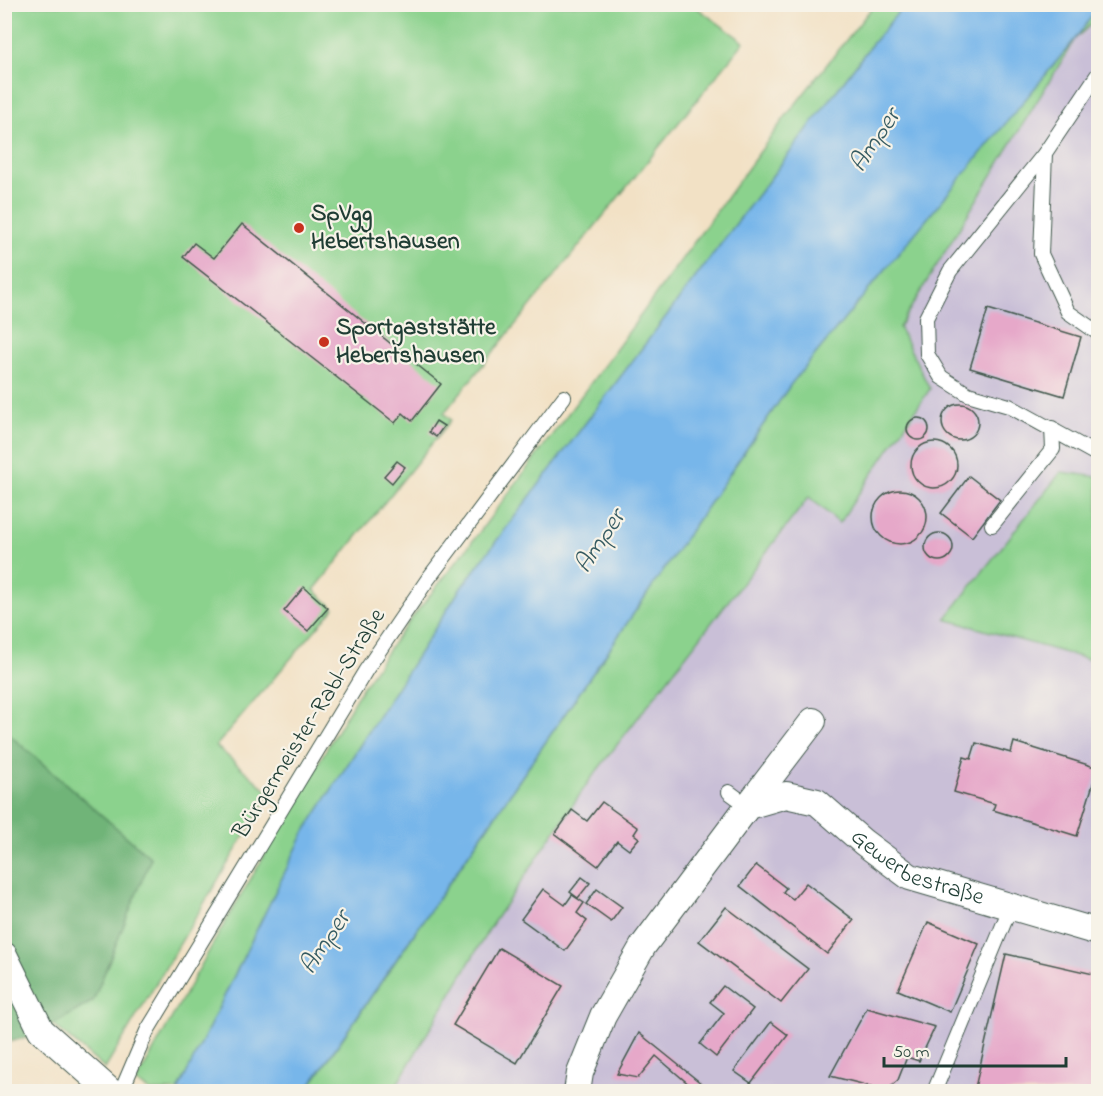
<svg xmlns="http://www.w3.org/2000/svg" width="1103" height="1096" viewBox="0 0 1103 1096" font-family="'Indie Flower',sans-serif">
  <rect width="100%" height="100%" fill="#f7f3e8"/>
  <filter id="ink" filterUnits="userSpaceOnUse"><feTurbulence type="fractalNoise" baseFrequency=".0167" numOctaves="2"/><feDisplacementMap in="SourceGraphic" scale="12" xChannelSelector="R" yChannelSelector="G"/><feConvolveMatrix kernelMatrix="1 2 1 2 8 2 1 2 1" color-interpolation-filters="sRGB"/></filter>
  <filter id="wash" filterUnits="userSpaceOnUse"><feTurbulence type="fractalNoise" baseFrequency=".008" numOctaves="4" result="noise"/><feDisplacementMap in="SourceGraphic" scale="24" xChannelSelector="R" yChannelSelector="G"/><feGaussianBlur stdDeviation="1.35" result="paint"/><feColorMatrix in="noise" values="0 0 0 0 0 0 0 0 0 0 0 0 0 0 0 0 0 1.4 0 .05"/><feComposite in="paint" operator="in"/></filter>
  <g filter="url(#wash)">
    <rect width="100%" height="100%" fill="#f2e1c5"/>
    <polygon fill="#c9bfd7" points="1098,18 1098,477 1061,472 945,618 1098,662 1098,1091 393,1092 491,926 589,781 809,496 839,523 899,328 1075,39"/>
    <g fill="#8bd28d" stroke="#558860" stroke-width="1.5">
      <polygon points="5,5 693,5 744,42 444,413 451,420 314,590 334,608 216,746 270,793 105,1069 53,1024 93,1001 150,858 5,731"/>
      <polygon points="874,5 905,5 868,49 461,588 305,831 178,1091 150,1091 136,1082 219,933 362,688 400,633 475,538 611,356 786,116"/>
      <polygon points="1098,8 1098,18 1075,39 899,327 930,389 839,523 809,497 589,781 491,926 393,1091 306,1092 791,384 1075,39"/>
      <polygon points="1061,472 1098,477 1098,662 945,619"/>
    </g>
    <polygon fill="#70b478" stroke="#487856" stroke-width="1.5" points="5,731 151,858 93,1001 36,1035 5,1043"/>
    <polygon fill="#77b6ea" stroke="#4b7a8f" stroke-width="1.5" points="905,4 1098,4 1098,8 1075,39 791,384 306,1091 178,1091 305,831 461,588 868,49"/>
    <g id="blocks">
      <g fill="#e6a8c9">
        <polygon points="242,224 441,384 412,421 403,413 395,423 183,257 194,243 214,258"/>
        <polygon points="988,309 1081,337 1064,396 970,368"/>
        <circle cx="960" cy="422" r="18"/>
        <circle cx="918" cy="429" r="11"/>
        <polygon points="436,421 444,426 436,437 429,432"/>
        <circle cx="934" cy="465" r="23"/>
        <polygon points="397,461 405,467 392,483 384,476"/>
        <polygon points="969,476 1000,500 972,537 941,513"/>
        <circle cx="900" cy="517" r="27"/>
        <circle cx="939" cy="547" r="14"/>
        <polygon points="304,587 328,608 308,631 284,611"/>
        <polygon points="1014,742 1098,768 1077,836 993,810 995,804 954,792 964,757 971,759 976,743 1011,753"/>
        <polygon points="602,802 638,828 634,834 639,838 629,850 617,841 598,866 555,834 572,810 587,821"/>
        <polygon points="756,865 786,888 783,892 793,899 806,883 854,920 827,954 740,886"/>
        <polygon points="582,877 590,883 578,898 570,892"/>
        <polygon points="543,889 565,905 572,895 584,903 577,913 587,921 565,951 521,919"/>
        <polygon points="597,889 622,907 611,922 586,904"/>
        <polygon points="726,907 808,969 781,1003 699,941"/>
        <polygon points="928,922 979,944 950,1012 898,990"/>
        <polygon points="499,948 563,986 517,1063 453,1025"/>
        <polygon points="1006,954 1098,975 1098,1069 1093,1092 974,1092"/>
        <polygon points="723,986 753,1009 716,1057 700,1044 724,1013 710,1002"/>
        <polygon points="867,1008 935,1027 919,1061 907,1057 898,1080 886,1090 830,1076"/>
        <polygon points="771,1022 788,1035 751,1083 734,1071"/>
        <polygon points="639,1033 707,1088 712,1092 698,1092 656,1056 638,1078 617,1074"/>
      </g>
    </g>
  </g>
  <g filter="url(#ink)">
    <use href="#blocks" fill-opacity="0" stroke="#3f564a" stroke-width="1.5"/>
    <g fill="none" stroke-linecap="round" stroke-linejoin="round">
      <defs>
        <g id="lane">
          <polyline points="1098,74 1045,153 1041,254 1068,312 1098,333"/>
          <polyline points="1045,153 950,271 926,318 927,354 941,377 968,394 1009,406 1098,455"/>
          <polyline points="992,525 1053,449 1052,428"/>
          <polyline points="729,792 748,806"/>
          <polyline points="121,1092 147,1031 366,670 428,579 564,397"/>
          <polyline points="934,1092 1011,906"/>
        </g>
        <g id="street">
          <polyline points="748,806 813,721"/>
          <polyline points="4,955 41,1030 111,1092"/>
          <path id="s1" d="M 577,1092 L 580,1073 L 603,1016 L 643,946 L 748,806 L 786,795 L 817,802 L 863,842 L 910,877 L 1098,932"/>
        </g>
      </defs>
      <use href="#lane" stroke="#3f564a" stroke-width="16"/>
      <use href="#street" stroke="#3f564a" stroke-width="28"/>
      <use href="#lane" stroke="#fff" stroke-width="14"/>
      <use href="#street" stroke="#fff" stroke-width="26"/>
    </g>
  </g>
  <g fill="#c8321e" stroke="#f7f3e8" stroke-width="2">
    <circle cx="299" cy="228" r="6"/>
    <circle cx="324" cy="342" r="6"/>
  </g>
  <g text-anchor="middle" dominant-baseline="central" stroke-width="4.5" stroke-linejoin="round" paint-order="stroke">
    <g font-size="24" font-weight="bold" fill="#1f3d34" stroke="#f7f3e8" text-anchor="start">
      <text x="311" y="214">SpVgg<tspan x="311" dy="28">Hebertshausen</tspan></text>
      <text x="336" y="328">Sportgaststätte<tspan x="336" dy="28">Hebertshausen</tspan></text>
    </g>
    <g font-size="24" fill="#1f3d34" stroke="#f7f3e8">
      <text transform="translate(310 724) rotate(-58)">Bürgermeister-Rabl-Straße</text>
      <text stroke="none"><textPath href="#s1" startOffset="530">Gewerbestraße</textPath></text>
    </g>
    <g font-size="26" font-style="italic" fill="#355b62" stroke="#f7f3e8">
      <text transform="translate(876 141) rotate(-56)">Amper</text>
      <text transform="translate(601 542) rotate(-56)">Amper</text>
      <text transform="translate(326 943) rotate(-56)">Amper</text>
    </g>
  </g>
  <rect width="1103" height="1096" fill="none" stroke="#f7f3e8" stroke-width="24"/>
  <path d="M884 1057v9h182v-9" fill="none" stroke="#1f3d34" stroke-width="3"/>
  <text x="893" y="1057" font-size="18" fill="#1f3d34" stroke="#f7f3e8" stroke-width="4.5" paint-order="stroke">50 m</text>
</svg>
